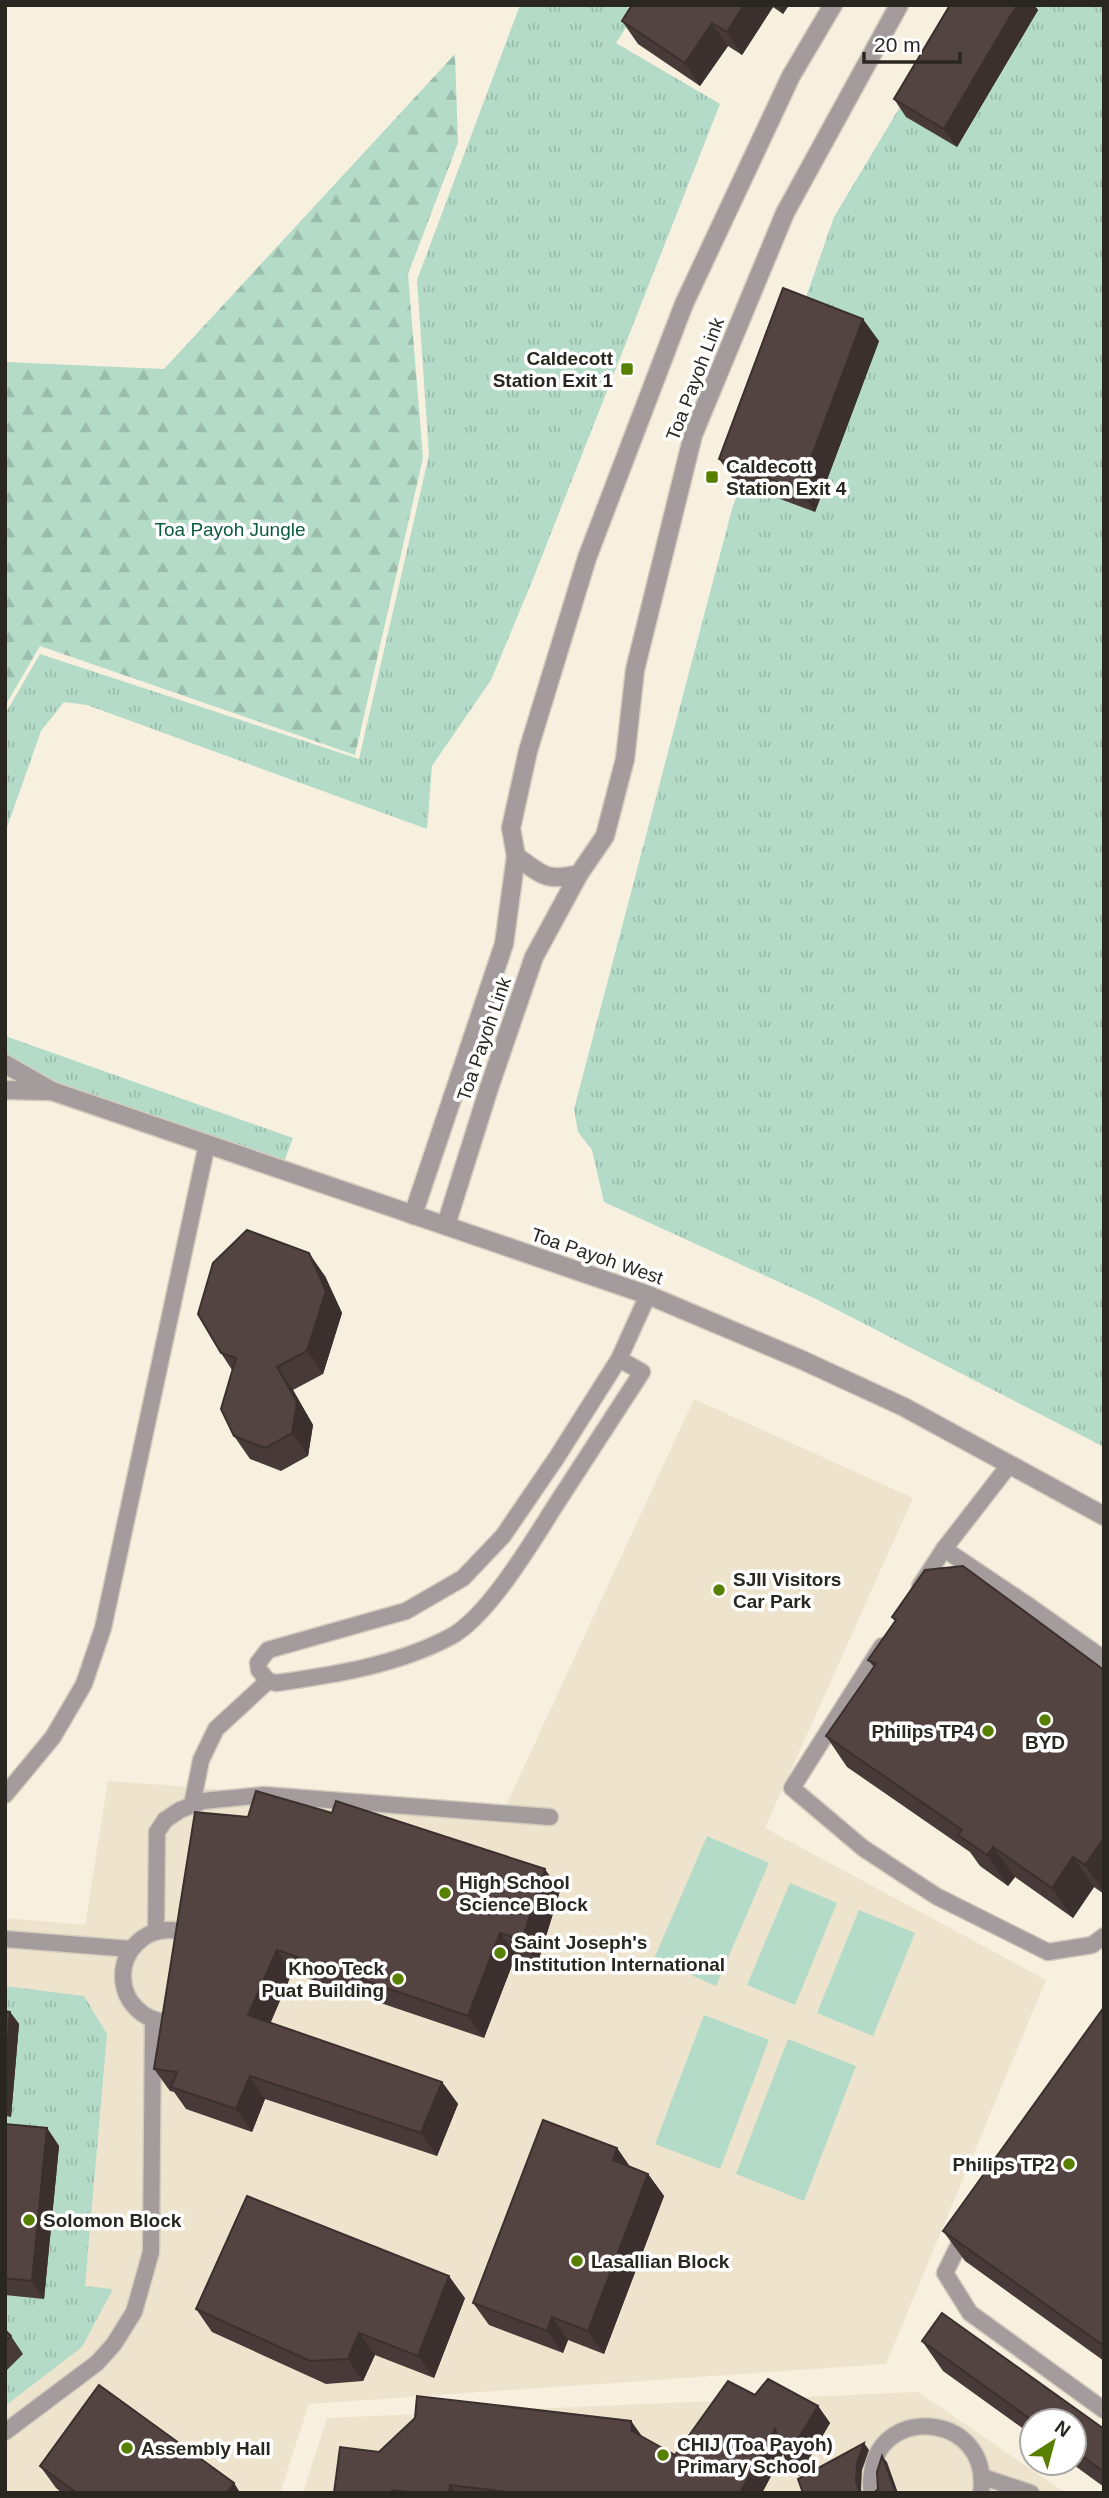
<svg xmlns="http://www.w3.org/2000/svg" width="1109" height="2498" viewBox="0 0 1109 2498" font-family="Helvetica,sans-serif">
  <defs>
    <pattern id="grass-tufts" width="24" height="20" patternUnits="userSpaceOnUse" patternTransform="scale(1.75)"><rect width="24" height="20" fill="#b3dbc8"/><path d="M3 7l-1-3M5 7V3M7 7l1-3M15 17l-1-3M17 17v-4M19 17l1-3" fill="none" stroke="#9abcac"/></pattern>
    <pattern id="forest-firs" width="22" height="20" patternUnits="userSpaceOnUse" patternTransform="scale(1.75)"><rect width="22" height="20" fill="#b3dbc8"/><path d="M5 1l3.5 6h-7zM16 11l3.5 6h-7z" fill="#9abcac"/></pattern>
  </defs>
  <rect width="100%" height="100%" fill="#f7f0df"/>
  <g fill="#eee3cc">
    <polygon points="694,1399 913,1498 765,1828 1046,1980 886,2364 309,2404 280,2493 5,2493 5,1918 85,1925 108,1781 504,1810"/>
    <polygon points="918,2392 1066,2493 303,2493 327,2418"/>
  </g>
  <g fill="url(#grass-tufts)">
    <polygon points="520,5 623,5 636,12 616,43 720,104 533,579 491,680 432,766 427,829 87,705 64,702 41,731 5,833 5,714 40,654 359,759 429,455 417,280"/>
    <polygon points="961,5 1104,5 1104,1447 814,1298 604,1202 592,1150 578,1132 574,1109 732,509 834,217"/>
    <polygon points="5,1036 293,1138 284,1162 5,1064"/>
    <polygon points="5,1986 84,1996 107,2034 85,2286 113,2289 82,2347 5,2406"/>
  </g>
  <polygon fill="url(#forest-firs)" points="455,54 458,143 408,274 423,458 355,755 40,646 5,706 5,362 164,369"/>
  <g fill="#b3dbc8">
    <polygon points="707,1836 769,1863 716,1986 654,1959"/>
    <polygon points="790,1883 837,1903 795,2005 747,1985"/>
    <polygon points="859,1910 915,1933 873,2036 817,2013"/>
    <polygon points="704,2015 769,2040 720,2169 655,2144"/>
    <polygon points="788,2039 856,2066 804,2201 736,2174"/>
  </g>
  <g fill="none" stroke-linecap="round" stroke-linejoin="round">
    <defs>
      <g id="lane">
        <path d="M 619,1359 L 642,1372 C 613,1416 584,1461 555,1506 C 532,1542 488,1617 450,1637 C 397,1665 334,1675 276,1683 L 268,1681 L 259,1670 L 258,1663 L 268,1650 L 406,1611 L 463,1578 L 503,1536 L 557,1457 L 619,1359 L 648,1295"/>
        <polyline points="944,1549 1029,1606 1104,1659"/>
        <polyline points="920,1586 944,1549 1010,1464"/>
        <polyline points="882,1646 792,1788 863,1848 936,1896 1048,1952 1092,1945 1104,1936"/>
        <polyline points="5,1795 53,1737 84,1684 103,1628 207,1144"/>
        <polyline points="192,1805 201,1760 216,1729 268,1681"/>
        <circle cx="169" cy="1976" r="46"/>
        <polyline points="156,1931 157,1832 165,1820 180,1810 203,1801 264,1795 550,1817"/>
        <polyline points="5,1939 131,1949"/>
        <polyline points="966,2230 945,2273 970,2313 1104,2410"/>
        <polyline points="5,2432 97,2363 114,2344 134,2312 151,2252 153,2019"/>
        <polyline points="983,2477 1031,2493"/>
        <path d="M 872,2493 C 870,2485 871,2479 872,2472 C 881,2403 992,2414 981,2493"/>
      </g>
      <g id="street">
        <path d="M 516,856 C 542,875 546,882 579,874 L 605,836 L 625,759 L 635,670 L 693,435 L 785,213 L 899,5"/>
        <polyline points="5,1064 52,1091 648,1295 802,1360 904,1407 1104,1516"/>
        <polyline points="5,1090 48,1091"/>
        <polyline points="413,1215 504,944 516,856 511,828 528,751 587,558 684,304 791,76 833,5"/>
        <polyline points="446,1225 489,1088 534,957 579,874"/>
      </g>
    </defs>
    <use href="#lane" stroke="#d2ccbd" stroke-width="19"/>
    <use href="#street" stroke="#d2ccbd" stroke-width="21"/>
    <use href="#lane" stroke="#a49b9d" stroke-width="16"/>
    <use href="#street" stroke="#a49b9d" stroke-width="18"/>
  </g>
  <g fill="#483a38">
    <polygon points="632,5 789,5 783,14 773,7 742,55 728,46 700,86 638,44 622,21"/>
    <polygon points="950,5 1034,5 1038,10 957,147 906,117 894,99"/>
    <polygon points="879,341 815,512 735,482 719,459"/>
    <polygon points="325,1276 342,1313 323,1374 293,1390 313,1425 308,1456 281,1471 250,1459 234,1436 232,1370 221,1353"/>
    <polygon points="892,1617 1104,1670 1104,1894 1094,1887 1073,1918 1015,1877 1008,1886 980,1866 970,1852 847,1767 826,1736 874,1667 868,1660 895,1621"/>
    <polygon points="195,1812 560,1891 538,1962 516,1955 484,2038 292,1973 270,2023 442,2082 458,2104 437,2156 265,2099 252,2132 186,2109 174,2092 170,2091 154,2069"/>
    <polygon points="1104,2007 1104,2361 965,2261 943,2231"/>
    <polygon points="5,2011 10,2012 19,2024 11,2117 5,2116"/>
    <polygon points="5,2124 47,2128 59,2146 44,2299 5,2295"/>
    <polygon points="617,2148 630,2167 648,2174 664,2196 604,2354 568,2340 563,2353 489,2325 473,2303"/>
    <polygon points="465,2298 434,2378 375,2355 363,2381 326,2384 212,2332 196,2309"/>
    <polygon points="5,2330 11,2336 23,2354 5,2372"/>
    <polygon points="922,2341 1104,2429 1104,2487 1071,2463 1074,2463 1074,2421 1032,2421 1032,2435 943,2371"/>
    <polygon points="755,2395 818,2406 830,2423 799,2476 784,2452 762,2493 334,2493 379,2452 631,2421 642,2437 675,2455"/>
    <polygon points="40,2466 234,2483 240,2493 62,2493 56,2488"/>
  </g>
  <g fill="#3b302e">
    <polygon points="744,5 772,5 773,7 742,55 727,32"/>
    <polygon points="777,5 789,5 783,14"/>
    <polygon points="1017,5 1034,5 1038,10 957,147 944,129"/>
    <polygon points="712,23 728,46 700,86 685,63"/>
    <polygon points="863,319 879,341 815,512 799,490"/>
    <polygon points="309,1253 325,1276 342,1313 323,1374 307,1351"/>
    <polygon points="277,1367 293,1390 313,1425 308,1456 292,1433"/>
    <polygon points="1104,1838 1104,1892 1085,1865"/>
    <polygon points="993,1847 1015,1877 1008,1886 987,1855"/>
    <polygon points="1073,1857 1094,1887 1073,1918 1052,1888"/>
    <polygon points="545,1869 560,1891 538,1962 522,1940"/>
    <polygon points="500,1933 516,1955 484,2038 468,2016"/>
    <polygon points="277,1950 292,1973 264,2038 248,2015"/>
    <polygon points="10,2012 19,2024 11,2117 5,2108 5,2075"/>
    <polygon points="250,2076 265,2099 252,2132 236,2109"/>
    <polygon points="442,2082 458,2104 437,2156 421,2133"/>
    <polygon points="47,2128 59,2146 44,2299 32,2281"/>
    <polygon points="617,2148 633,2171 613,2160"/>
    <polygon points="648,2174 664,2196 604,2354 588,2331"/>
    <polygon points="449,2276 465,2298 434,2378 418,2356"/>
    <polygon points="552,2317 568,2340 563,2353 547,2331"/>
    <polygon points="359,2333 375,2355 363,2381 348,2359"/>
    <polygon points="818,2406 830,2423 799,2476 786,2459"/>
    <polygon points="631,2421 644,2439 632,2431"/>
    <polygon points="775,2429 787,2446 762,2493 740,2493"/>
    <polygon points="864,2443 869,2450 862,2470 861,2489 862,2493 860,2493 856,2482 857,2464"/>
    <polygon points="882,2456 887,2462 898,2493 896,2493"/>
    <polygon points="234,2483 240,2493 227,2493"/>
    <polygon points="450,2485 456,2493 449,2493"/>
  </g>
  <g fill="#544441" stroke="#3b302e" stroke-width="2">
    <polygon points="632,5 744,5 727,32 712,23 685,63 622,21"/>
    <polygon points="950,5 1017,5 944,129 894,99"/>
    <polygon points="783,288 863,319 799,490 719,459"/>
    <polygon points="247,1230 309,1253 326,1291 307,1351 277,1367 297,1402 292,1433 265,1448 234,1436 221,1409 236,1358 221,1353 198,1314 213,1263"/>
    <polygon points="963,1566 1104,1670 1104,1838 1085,1865 1073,1857 1052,1888 993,1847 987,1855 958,1835 962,1830 826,1736 876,1664 868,1660 896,1620 892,1617 925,1570"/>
    <polygon points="256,1791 332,1813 336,1801 545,1869 522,1940 500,1933 468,2016 277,1950 248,2015 442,2082 421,2133 250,2076 236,2109 171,2087 177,2072 154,2069 195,1812 248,1817"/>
    <polygon points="1104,2007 1104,2346 943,2231"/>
    <polygon points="5,2011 10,2012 5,2075"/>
    <polygon points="543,2120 617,2148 613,2160 648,2174 588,2331 552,2317 547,2331 473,2303"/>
    <polygon points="5,2124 47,2128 32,2281 5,2278"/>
    <polygon points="247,2196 449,2276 418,2356 359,2333 348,2359 310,2361 196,2309"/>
    <polygon points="942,2313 1104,2429 1104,2472 1074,2450 1074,2421 1033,2421 922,2341"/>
    <polygon points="5,2330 11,2336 5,2342"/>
    <polygon points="768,2379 818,2406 786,2459 775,2429 740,2493 516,2493 450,2485 449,2493 415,2493 392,2490 391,2493 334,2493 340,2447 379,2452 415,2418 417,2396 631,2421 632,2431 675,2455 728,2381 755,2395"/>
    <polygon points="99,2385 234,2483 227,2493 77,2493 40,2466"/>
    <polygon points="864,2443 857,2464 856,2482 860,2493 803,2493 798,2479"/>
    <polygon points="882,2456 896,2493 874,2493 878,2489 877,2472"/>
  </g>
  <g fill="#577f00" stroke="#fff" stroke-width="2.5">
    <rect x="620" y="362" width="14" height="14" rx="3.5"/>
    <rect x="705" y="470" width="14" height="14" rx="3.5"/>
    <circle cx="719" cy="1590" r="7"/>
    <circle cx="1045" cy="1720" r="7"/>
    <circle cx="988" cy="1731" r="7"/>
    <circle cx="445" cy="1893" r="7"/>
    <circle cx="500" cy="1953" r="7"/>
    <circle cx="398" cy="1979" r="7"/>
    <circle cx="1069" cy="2164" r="7"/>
    <circle cx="29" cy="2220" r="7"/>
    <circle cx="577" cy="2261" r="7"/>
    <circle cx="127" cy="2448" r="7"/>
    <circle cx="663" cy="2455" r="7"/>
  </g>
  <g text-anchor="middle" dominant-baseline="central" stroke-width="7" stroke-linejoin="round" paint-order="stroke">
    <g font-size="19" font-weight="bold" fill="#2a2721" stroke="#fff" text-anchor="start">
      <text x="613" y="358" text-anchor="end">Caldecott<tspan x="613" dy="22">Station Exit 1</tspan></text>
      <text x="726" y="466">Caldecott<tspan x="726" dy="22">Station Exit 4</tspan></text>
      <text x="733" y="1579">SJII Visitors<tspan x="733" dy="22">Car Park</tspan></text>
      <text x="974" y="1731" text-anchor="end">Philips TP4</text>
      <text x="1045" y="1742" text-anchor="middle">BYD</text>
      <text x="459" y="1882">High School<tspan x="459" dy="22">Science Block</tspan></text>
      <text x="514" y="1942">Saint Joseph's<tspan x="514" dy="22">Institution International</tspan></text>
      <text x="384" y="1968" text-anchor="end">Khoo Teck<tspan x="384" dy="22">Puat Building</tspan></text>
      <text x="1055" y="2164" text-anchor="end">Philips TP2</text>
      <text x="43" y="2220">Solomon Block</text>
      <text x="591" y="2261">Lasallian Block</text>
      <text x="677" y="2444">CHIJ (Toa Payoh)<tspan x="677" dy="22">Primary School</tspan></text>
      <text x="141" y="2448">Assembly Hall</text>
    </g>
    <g font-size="19" fill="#2a2721" stroke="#fff">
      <text transform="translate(695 379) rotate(-69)">Toa Payoh Link</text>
      <text transform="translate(484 1039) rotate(-71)">Toa Payoh Link</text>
      <text transform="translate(597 1256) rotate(19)">Toa Payoh West</text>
    </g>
    <g font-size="19" fill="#0c5b41" stroke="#fff">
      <text x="230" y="529">Toa Payoh Jungle</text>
    </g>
  </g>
  <rect width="1109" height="2498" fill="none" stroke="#2a2721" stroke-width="14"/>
  <g transform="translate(1053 2442) rotate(36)"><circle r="33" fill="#ffffff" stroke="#aaa9a6" stroke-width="2"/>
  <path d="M0-5L12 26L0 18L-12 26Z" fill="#577f00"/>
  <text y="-10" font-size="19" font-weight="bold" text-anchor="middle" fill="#2a2721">N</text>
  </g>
  <path d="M864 52v10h96v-10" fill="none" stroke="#2a2721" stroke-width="3.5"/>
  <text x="874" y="52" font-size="21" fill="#2a2721" stroke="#ffffff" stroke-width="5" paint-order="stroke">20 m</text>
</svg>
